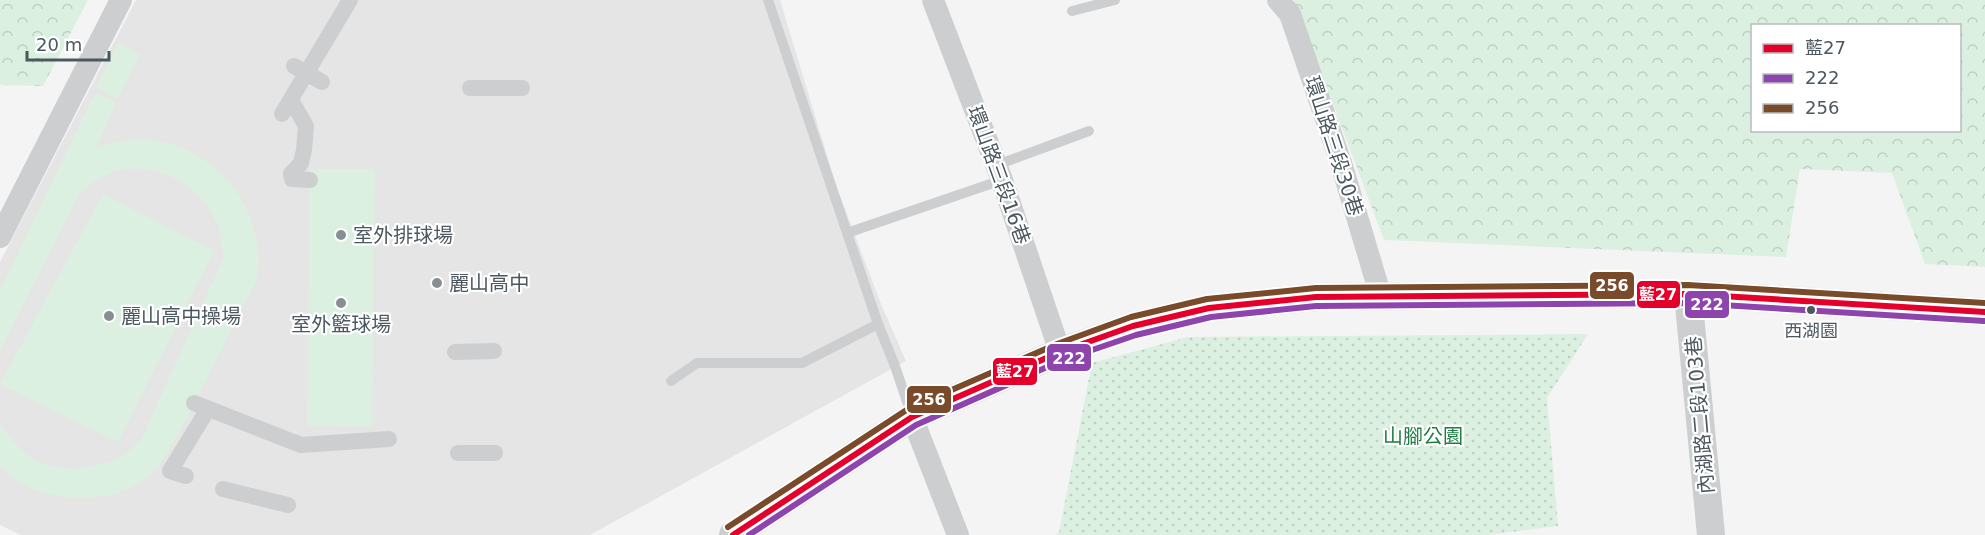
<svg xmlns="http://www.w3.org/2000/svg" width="1985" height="535" viewBox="0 0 1985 535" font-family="'DejaVu Sans','Noto Sans TC',sans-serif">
  <defs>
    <pattern id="forest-crowns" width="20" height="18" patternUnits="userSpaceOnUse" patternTransform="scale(1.5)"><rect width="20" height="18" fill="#dbf0e1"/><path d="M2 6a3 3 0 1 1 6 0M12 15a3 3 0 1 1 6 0" fill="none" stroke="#bed0c3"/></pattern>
    <pattern id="park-dots" width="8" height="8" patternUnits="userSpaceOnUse" patternTransform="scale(1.5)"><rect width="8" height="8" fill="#dbf0e1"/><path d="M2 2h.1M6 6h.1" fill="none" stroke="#bed0c3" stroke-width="1.8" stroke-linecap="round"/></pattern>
  </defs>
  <rect width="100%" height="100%" fill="#f4f4f4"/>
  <polygon fill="#e6e5e5" points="136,0 780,0 836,185 881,304 906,361 590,535 21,535 0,525 0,262"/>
  <g fill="#dbf0e1">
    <polygon points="118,43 140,54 118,99 96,88"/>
    <path d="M 95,93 L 116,102 L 96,148 C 180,114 269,188 257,276 C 256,283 251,291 248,297 C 237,319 226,340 215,362 C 200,391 186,422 169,450 C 165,456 161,464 156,469 C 122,506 58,505 17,481 C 11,477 5,471 0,466 L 0,424 C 11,439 23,455 41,463 C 66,473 105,468 127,453 C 132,449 136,444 141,440 L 224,257 C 222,248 222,238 219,229 C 206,190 166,164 125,169 C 108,170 93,183 80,192 L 0,351 L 0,291 Z"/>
    <polygon points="310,169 375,169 372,427 307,426"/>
    <polygon points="103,194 214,251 118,442 0,384"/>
  </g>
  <g fill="url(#forest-crowns)" fill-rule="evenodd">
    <polygon points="0,0 88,0 43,86 0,85"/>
    <path d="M 1294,0 L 1985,0 L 1985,267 L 1925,264 L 1892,173 L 1800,169 L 1786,257 L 1384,240 ZM 1752,26 L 1960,26 L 1960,130 L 1752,130 Z"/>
  </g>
  <polygon fill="url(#park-dots)" points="1588,334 1547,398 1558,526 1488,535 1056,535 1059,532 1092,363 1188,337"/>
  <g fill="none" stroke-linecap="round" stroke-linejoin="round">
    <g stroke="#cccecf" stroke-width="10">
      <polyline points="768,0 878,324 895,366 912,417"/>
      <polyline points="1072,11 1115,0"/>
      <polyline points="997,165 1089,131"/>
      <polyline points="847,233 1002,180"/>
      <polyline points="671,381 697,363 802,363 878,324"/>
    </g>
    <g stroke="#cccecf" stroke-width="16">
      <polyline points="294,66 322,82"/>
      <polyline points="470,88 522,88"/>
      <polyline points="291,100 306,126 304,150 301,163 291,174 292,179 310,180"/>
      <polyline points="282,114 350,0"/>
      <polyline points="455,352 494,351"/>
      <polyline points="194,403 301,445 389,439"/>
      <polyline points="458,453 495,453"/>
      <polyline points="186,476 170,471 208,409"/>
      <polyline points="223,489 288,505"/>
    </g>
    <g stroke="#cccecf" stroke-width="22">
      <polyline points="933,0 1002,180 1060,352"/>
      <polyline points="1278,0 1290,14 1341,163 1381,297"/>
      <polyline points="0,237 121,0"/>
      <polyline points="912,417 958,535"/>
    </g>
    <g stroke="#cccecf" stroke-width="28">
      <polyline points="1688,294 1711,535"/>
      <polyline points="733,535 912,417 1060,352 1133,326 1209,308 1316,297 1688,294 1985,312"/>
    </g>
    <defs>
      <polyline id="bus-1" points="733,535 912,417 1060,352 1133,326 1209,308 1316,297 1688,294 1985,312"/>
      <polyline id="bus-2" points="749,535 916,425 1063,360 1136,335 1211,317 1316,306 1688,303 1984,321"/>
      <polyline id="bus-3" points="728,527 908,409 1057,344 1131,317 1207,299 1316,288 1688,285 1985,303"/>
    </defs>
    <use href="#bus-1" stroke="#fff" stroke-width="10"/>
    <use href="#bus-2" stroke="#fff" stroke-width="10"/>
    <use href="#bus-3" stroke="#fff" stroke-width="10"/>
    <use href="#bus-1" stroke="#e4002b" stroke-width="6"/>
    <use href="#bus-2" stroke="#8e44ad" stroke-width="6"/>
    <use href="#bus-3" stroke="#7a4b2a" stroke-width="6"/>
  </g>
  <g fill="#878f93" stroke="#fff" stroke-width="2">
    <circle cx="341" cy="235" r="6"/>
    <circle cx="437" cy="283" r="6"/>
    <circle cx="341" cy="303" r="6"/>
    <circle cx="109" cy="316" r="6"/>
  </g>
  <circle fill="#4c585f" stroke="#fff" stroke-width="2" cx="1811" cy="310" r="5"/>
  <g text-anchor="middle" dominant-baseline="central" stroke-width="4.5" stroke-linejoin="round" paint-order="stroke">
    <g font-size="18" fill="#4c585f" stroke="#fff">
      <text x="1811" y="330">西湖園</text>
    </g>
    <g font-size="20" fill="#4c585f" stroke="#fff">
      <text transform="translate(1334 146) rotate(72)">環山路三段30巷</text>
      <text transform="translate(999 175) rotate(70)">環山路三段16巷</text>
      <text transform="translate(1700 415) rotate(-95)">內湖路二段103巷</text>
    </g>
    <g font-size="20" fill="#4c585f" stroke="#fff" text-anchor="start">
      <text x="353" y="235">室外排球場</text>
      <text x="449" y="283">麗山高中</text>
      <text x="121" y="316">麗山高中操場</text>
      <text x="341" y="324" text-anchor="middle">室外籃球場</text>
    </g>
    <g font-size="20" fill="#207d44" stroke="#fff">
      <text x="1423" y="436">山腳公園</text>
    </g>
  </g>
  <g stroke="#fff" stroke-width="2">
    <rect x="1589" y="271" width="46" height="29" rx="6" fill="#7a4b2a"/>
    <rect x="1636" y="280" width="45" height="29" rx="6" fill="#e4002b"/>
    <rect x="1684" y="290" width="46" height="29" rx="6" fill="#8e44ad"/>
    <rect x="1046" y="343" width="46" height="29" rx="6" fill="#8e44ad"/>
    <rect x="992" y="357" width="46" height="29" rx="6" fill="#e4002b"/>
    <rect x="906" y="385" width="46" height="29" rx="6" fill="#7a4b2a"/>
  </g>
  <g font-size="16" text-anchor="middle" font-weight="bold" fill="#fff">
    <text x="1612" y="291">256</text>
    <text x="1658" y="300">藍27</text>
    <text x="1707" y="310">222</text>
    <text x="1069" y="364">222</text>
    <text x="1015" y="377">藍27</text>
    <text x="929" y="405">256</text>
  </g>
  <rect x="1751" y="24" width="210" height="108" fill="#ffffff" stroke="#b7bcbf" stroke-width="1.5"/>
  <rect x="1763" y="44" width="30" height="9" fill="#e4002b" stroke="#b7bcbf" stroke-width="1.5"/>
  <text x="1805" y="54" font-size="18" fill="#4c585f">藍27</text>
  <rect x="1763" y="74" width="30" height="9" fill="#8e44ad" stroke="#b7bcbf" stroke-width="1.5"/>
  <text x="1805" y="84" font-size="18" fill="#4c585f">222</text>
  <rect x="1763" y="104" width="30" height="9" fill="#7a4b2a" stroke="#b7bcbf" stroke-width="1.5"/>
  <text x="1805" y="114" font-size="18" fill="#4c585f">256</text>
  <path d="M27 51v9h82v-9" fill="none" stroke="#4c585f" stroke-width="3"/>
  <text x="36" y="51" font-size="18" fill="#4c585f" stroke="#ffffff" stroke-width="4.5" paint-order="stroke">20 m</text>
</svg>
